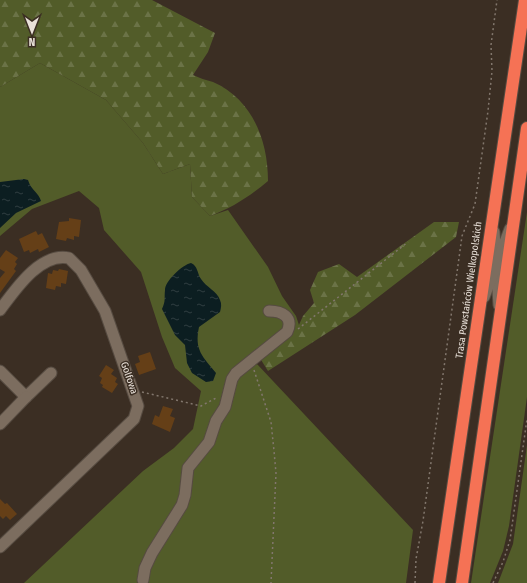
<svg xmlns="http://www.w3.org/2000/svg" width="527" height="583" viewBox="0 0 527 583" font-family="'Fira Sans Condensed',sans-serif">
  <defs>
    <pattern id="forest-firs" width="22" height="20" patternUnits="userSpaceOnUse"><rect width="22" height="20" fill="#525c29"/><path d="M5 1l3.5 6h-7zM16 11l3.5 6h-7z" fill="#6b7347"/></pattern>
    <pattern id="water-ripples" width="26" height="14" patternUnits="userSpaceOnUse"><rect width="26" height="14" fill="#0c1e21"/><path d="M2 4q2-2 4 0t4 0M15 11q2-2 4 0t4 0" fill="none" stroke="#2f3e41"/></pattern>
  </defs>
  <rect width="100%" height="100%" fill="#3b2e23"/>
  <g fill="#525c29">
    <polygon points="40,63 106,100 143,143 163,174 190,164 192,197 210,216 228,210 268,267 282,296 296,316 301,331 251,367 257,364 413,530 406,583 24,583 143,471 174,448 193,429 201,391 175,368 162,337 141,272 104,230 99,208 79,191 32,209 0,236 0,87"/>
    <polygon points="527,212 527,397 509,526 503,551 490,583 471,583"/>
    <polygon points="527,445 527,583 498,583 513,544"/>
  </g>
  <g fill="url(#forest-firs)">
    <path d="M 0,0 L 152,0 L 215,33 L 208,52 L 193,75 C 199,78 206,80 213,82 C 252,99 268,140 268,181 C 250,196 232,208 210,216 L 192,197 L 190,164 L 163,174 L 143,143 L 106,100 L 40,63 L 0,87 Z"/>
    <polygon points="434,222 459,222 456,237 355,315 268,371 258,355 298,327 303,316 314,303 310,290 318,272 339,264 357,277"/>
  </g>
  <g fill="url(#water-ripples)">
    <path d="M 24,179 L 28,180 C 31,190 39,193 41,201 L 16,213 L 0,228 L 0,182 Z"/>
    <path d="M 191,263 C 198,266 197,273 201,279 C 206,287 217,291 220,300 C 222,304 221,308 220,312 L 199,327 C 194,350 203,357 216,373 L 213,381 L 206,382 L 192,373 L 187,363 L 185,345 L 175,335 L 162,309 C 166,300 164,299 165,290 C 165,281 182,265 191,263 Z"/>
  </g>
  <g fill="#653f17">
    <polygon points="69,218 81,220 79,237 74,236 74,240 67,238 66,241 56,239 59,222 69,221"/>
    <polygon points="36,231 38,235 42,233 49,247 39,252 38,249 30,253 29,250 24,252 19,239"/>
    <polygon points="6,250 18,258 15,262 17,264 14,269 16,271 0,293 0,278 5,272 0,269 0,258"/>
    <polygon points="59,269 68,271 66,284 61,283 61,287 56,286 55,290 46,288 48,273 52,274 53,270 58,271"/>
    <polygon points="150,352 156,369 139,375 135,364 140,362 138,356"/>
    <polygon points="106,365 114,370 111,374 117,378 115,382 118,384 112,393 102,387 103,385 100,383 102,378 99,376"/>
    <polygon points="163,406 173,409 170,416 175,418 170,432 152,424 155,415 159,417"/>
    <polygon points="0,499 5,504 7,503 17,514 10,520 6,516 3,519 0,516"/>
  </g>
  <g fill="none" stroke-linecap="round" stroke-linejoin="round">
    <defs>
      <g id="minor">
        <polyline points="494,232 499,305"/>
        <polyline points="484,297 510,229"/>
        <path d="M 0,310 C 15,290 40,252 69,258 L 81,270 L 105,311 L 138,406 L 134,419 L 0,547"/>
        <polyline points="0,371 26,397 51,373"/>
        <polyline points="0,424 26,397"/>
        <path d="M 143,580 L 145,568 L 152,553 L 182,505 L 185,495 L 188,468 L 209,442 L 216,421 L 225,407 L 232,379 L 236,373 L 287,332 C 294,317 282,311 269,311"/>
      </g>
      <g id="highway">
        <polyline points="439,583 525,0"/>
        <polyline points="462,583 527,128"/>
      </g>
    </defs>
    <use href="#minor" stroke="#564b41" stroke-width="13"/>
    <use href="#highway" stroke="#564b41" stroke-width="14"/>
    <g stroke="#82776d" stroke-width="1.5" stroke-dasharray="2 3" stroke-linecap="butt">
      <polyline points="298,329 408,242"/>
      <polyline points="254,370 271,422 274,451 276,473 271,583"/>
      <polyline points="142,392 201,406 218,397"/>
      <polyline points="415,583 416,559 423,521 462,236 475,204 488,111 492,71 491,45 497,0"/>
      <polyline points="493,583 503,562 510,540 527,419"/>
    </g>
    <use href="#minor" stroke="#7c6d5f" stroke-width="11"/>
    <use href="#highway" stroke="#f57255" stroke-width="12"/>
  </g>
  <g text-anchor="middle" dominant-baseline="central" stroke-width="3" stroke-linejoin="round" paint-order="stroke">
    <g font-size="10" fill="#e9e1d9" stroke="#3b2e23">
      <text transform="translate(469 290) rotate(-82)">Trasa Powstańców Wielkopolskich</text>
      <text transform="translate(129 378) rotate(71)">Golfowa</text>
    </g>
  </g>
  <g transform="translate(32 32) rotate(180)" stroke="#3b2e23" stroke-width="3" paint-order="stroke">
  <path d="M0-3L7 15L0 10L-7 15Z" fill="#e9e1d9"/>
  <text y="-6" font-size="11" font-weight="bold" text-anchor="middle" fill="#e9e1d9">N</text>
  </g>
</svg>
